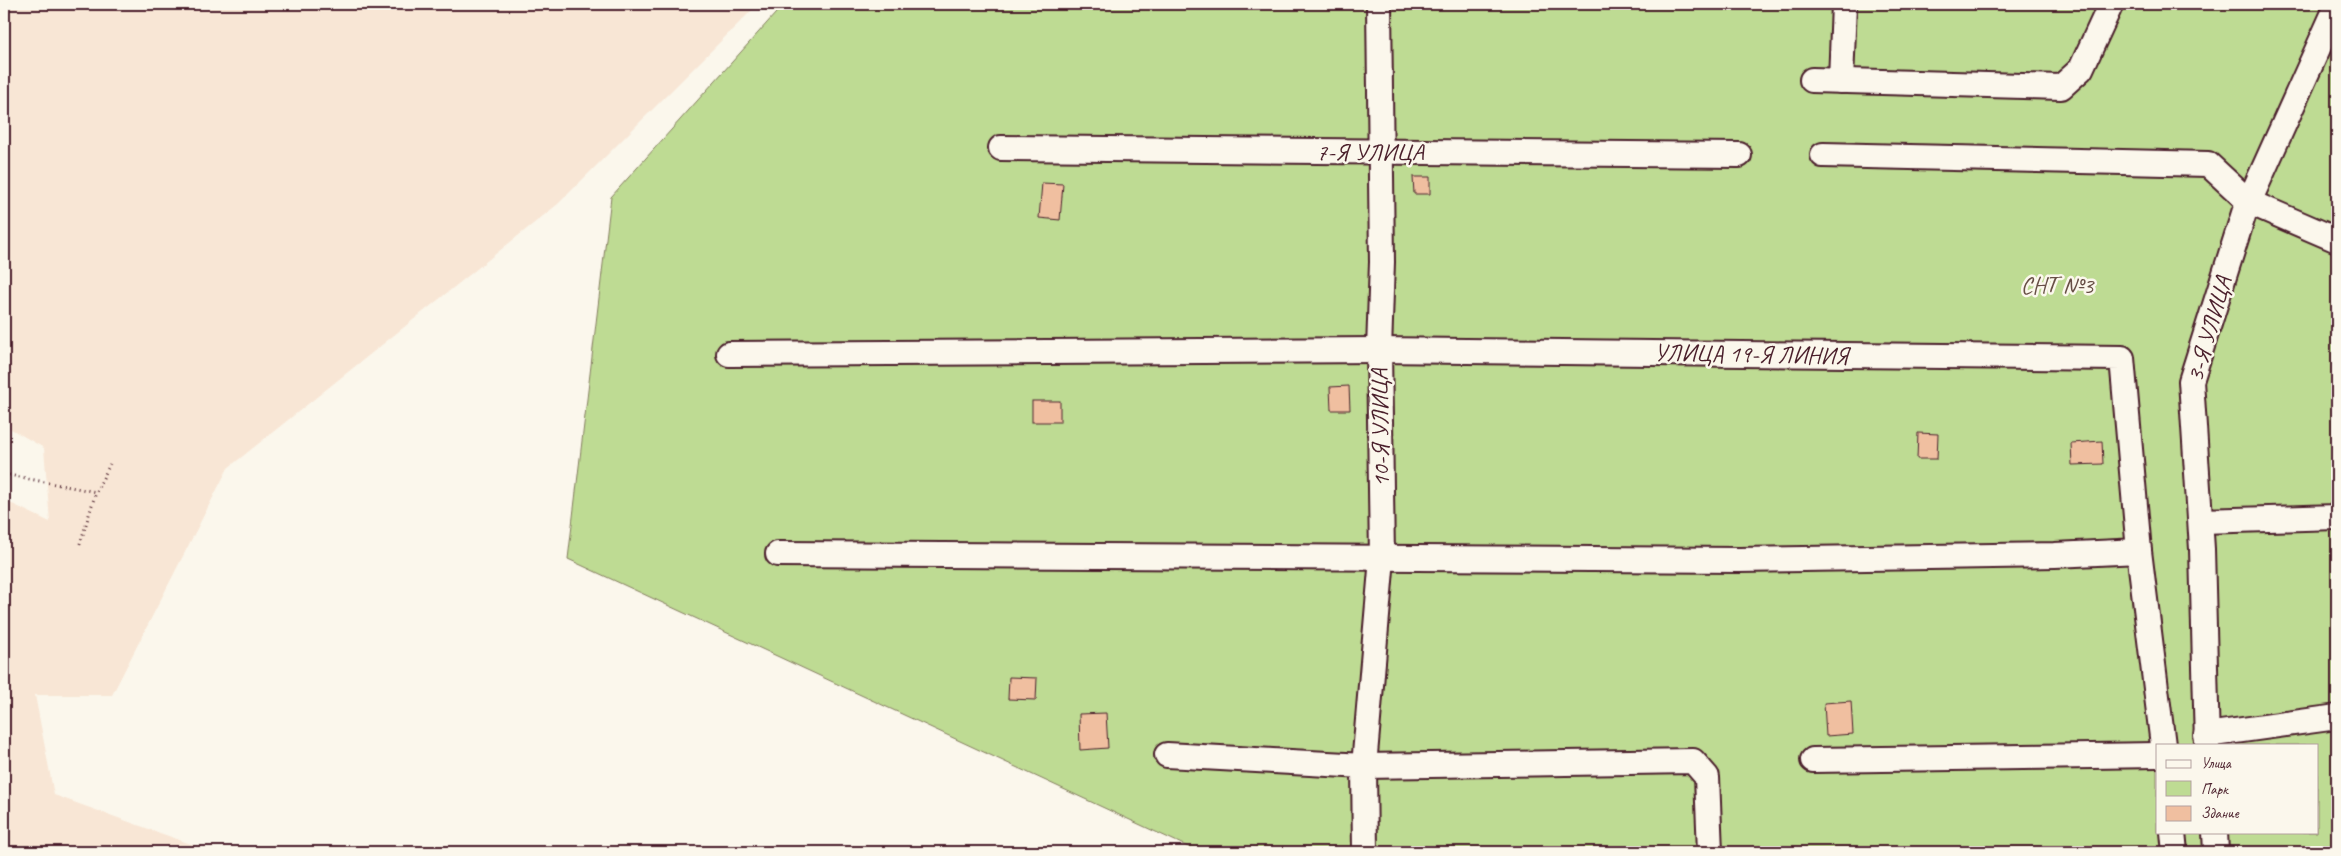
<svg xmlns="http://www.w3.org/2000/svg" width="2341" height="856" viewBox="0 0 2341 856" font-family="Caveat,sans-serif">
  <rect width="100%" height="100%" fill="#fbf7ec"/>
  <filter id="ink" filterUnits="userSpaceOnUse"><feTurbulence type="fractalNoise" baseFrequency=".02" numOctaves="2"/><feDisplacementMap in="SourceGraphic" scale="10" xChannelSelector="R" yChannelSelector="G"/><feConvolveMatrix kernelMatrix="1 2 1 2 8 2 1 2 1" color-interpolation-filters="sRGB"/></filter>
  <g filter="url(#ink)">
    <polygon fill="#f8e6d5" points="4,4 758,4 558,204 228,468 112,695 35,695 54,795 213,852 4,852 4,500 50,522 44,448 4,425"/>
    <path fill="#bedb93" stroke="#847d5f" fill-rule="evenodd" d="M 784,4 L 2337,4 L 2337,852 L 1199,852 L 568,559 L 611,197 ZM 2157,745 L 2317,745 L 2317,832 L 2157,832 Z"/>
    <g fill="#f0bfa0" stroke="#4a1f2b">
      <polygon points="1413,177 1430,177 1430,194 1414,194"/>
      <polygon points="1042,183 1063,184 1060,220 1039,218"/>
      <polygon points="1349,386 1350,410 1331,410 1330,387"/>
      <rect x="1032" y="401" width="28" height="21"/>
      <polygon points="1918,433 1938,434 1937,459 1917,459"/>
      <polygon points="2102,441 2103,464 2072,465 2071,443"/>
      <polygon points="1009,677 1037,678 1036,700 1008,699"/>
      <polygon points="1851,701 1853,734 1826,736 1824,703"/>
      <polygon points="1106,713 1108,748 1080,750 1079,714"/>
    </g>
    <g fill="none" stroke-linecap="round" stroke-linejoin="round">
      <defs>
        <g id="minor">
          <polyline points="1812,80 2061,87 2081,69 2111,4"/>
          <polyline points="1841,81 1844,4"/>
          <polyline points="1001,148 1739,155"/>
          <polyline points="1823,155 2208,164 2249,202 2337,240"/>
          <polyline points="729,354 1379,350 2122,358 2139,551 2163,745"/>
          <polyline points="2201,521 2337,517"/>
          <polyline points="778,554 1739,560 2055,555 2139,551"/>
          <polyline points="2206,735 2337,717"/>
          <polyline points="2207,745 2202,549 2191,381 2244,213 2337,6"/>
          <polyline points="1167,755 1364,766 1693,761 1707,777 1710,852"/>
          <polyline points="1813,760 2157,755"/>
          <polyline points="2173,832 2175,852"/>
          <polyline points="2215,832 2216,852"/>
          <polyline points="1365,852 1364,766 1382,558 1379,350 1382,262 1379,4"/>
        </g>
      </defs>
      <use href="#minor" stroke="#4a1f2b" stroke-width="28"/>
      <g stroke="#4a1f2b" stroke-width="3" stroke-dasharray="1 4" stroke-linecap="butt">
        <polyline points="4,474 96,492"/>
        <polyline points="80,544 96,492 110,464"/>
      </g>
      <use href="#minor" stroke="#fbf7ec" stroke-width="24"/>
    </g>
  </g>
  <g text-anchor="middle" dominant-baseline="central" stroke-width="5" stroke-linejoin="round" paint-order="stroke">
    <g font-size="24" fill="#4a1f2b" stroke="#fbf7ec">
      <text x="1370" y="152">7-Я УЛИЦА</text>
      <text transform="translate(2209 329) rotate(-74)">3-Я УЛИЦА</text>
      <text transform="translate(1751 354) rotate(1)">УЛИЦА 19-Я ЛИНИЯ</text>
      <text transform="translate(1380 428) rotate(-91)">10-Я УЛИЦА</text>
    </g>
    <g font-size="24" fill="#674e45" stroke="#fbf7ec">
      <text x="2057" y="285">СНТ №3</text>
    </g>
  </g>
  <rect width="2341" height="856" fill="none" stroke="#fbf7ec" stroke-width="20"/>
  <rect x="10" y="10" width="2321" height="836" fill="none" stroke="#4a1f2b" stroke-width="2" filter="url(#ink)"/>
  <rect x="2156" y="744" width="162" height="90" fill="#fbf7ec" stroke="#b4a19f"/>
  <rect x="2166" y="760" width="25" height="8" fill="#fbf7ec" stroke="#b4a19f"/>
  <text x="2201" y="768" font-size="15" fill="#4a1f2b">Улица</text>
  <rect x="2166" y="781" width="25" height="15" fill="#bedb93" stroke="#b4a19f"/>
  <text x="2201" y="794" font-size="15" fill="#4a1f2b">Парк</text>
  <rect x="2166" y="806" width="25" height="15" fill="#f0bfa0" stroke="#b4a19f"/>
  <text x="2201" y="818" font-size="15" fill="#4a1f2b">Здание</text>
</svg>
